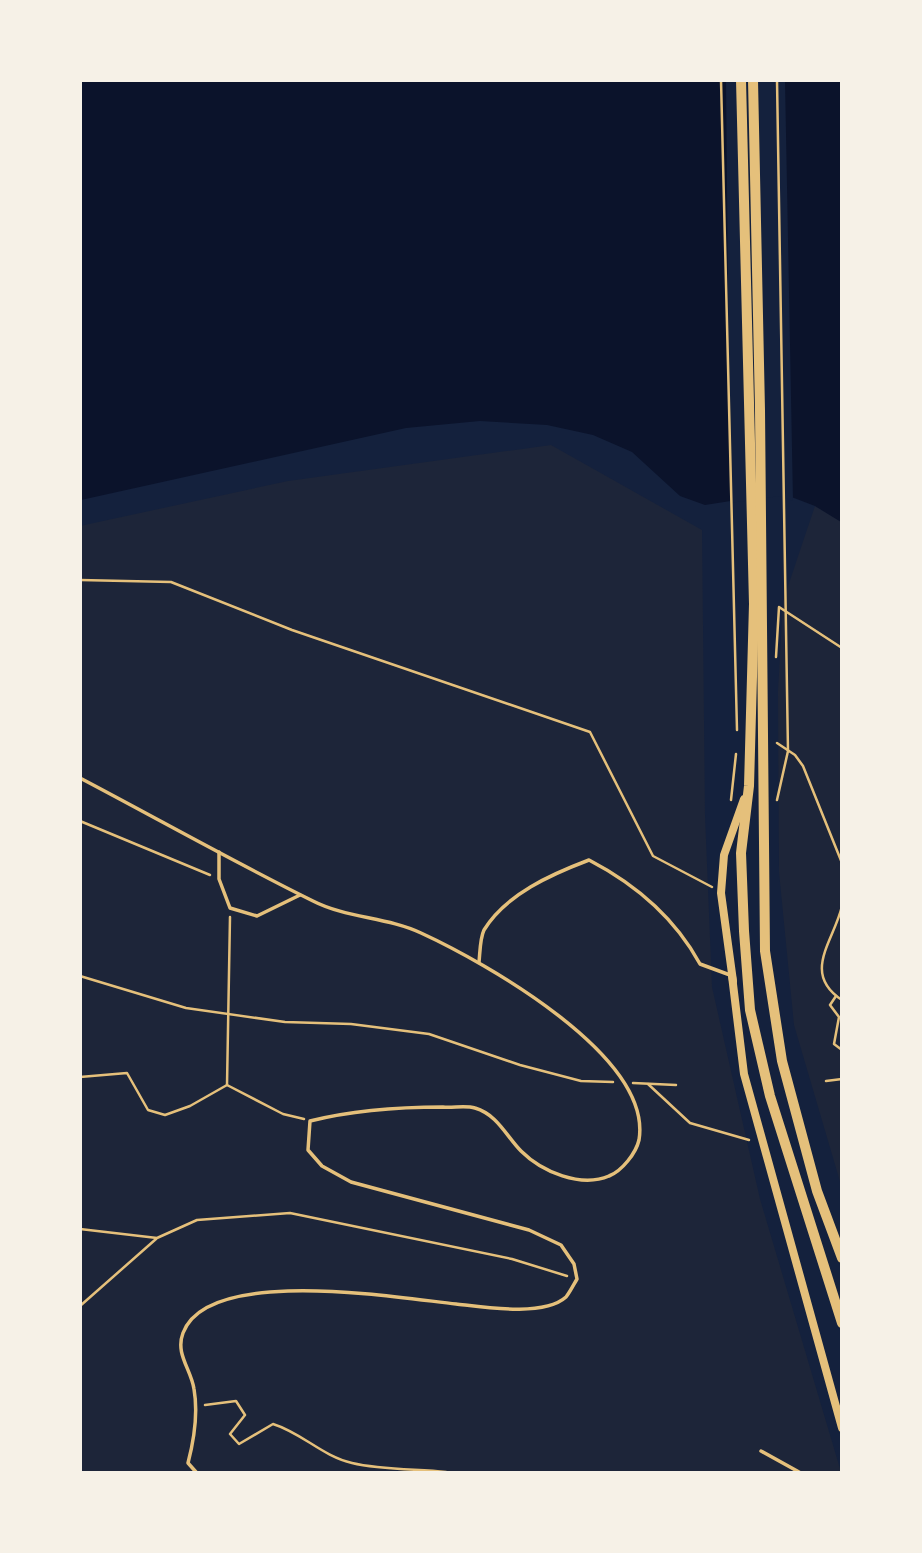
<svg xmlns="http://www.w3.org/2000/svg" width="922" height="1553" viewBox="0 0 922 1553" font-family="Overpass,sans-serif">
  <rect width="100%" height="100%" fill="#14213d"/>
  <g fill="#1d2539">
    <polygon points="551,445 702,530 705,815 712,987 760,1199 841,1472 81,1472 80,526 288,481"/>
    <polygon points="815,506 842,522 841,1185 794,1025 779,872 778,691 783,601"/>
  </g>
  <polygon fill="#0b132b" points="81,81 841,81 841,522 815,506 781,493 705,505 680,496 632,452 593,435 547,425 480,421 406,428 81,500"/>
  <polygon fill="#14213d" points="726,81 785,81 793,501 780,496 730,503"/>
  <g fill="none" stroke-linecap="round" stroke-linejoin="round">
    <g stroke="#e5c07b" stroke-width="2.5">
      <polyline points="721,80 737,730"/>
      <polyline points="80,580 171,582 292,630 590,732 653,856 712,887"/>
      <polyline points="776,657 779,607 842,648"/>
      <polyline points="777,743 795,755 803,766 842,863"/>
      <polyline points="731,800 736,754"/>
      <polyline points="777,800 788,751 777,80"/>
      <polyline points="80,821 210,875"/>
      <path d="M 842,906 C 834,941 801,973 842,1000"/>
      <polyline points="80,976 186,1008 285,1022 351,1024 429,1034 520,1065 581,1081 613,1082"/>
      <polyline points="836,996 830,1005 839,1017 834,1044 842,1050"/>
      <polyline points="80,1077 127,1073 148,1110 165,1115 190,1106 227,1085 283,1114 304,1119"/>
      <polyline points="826,1081 842,1079"/>
      <polyline points="633,1083 676,1085"/>
      <polyline points="648,1084 690,1123 749,1140"/>
      <polyline points="227,1085 230,917"/>
      <polyline points="80,1229 157,1238 197,1220 290,1213 512,1259 567,1276"/>
      <polyline points="80,1306 156,1239"/>
      <path d="M 205,1405 L 236,1401 L 245,1415 L 230,1434 L 239,1444 L 273,1424 C 302,1433 322,1456 352,1463 C 381,1470 416,1469 446,1472"/>
    </g>
    <g stroke="#e5c07b" stroke-width="3.5">
      <path d="M 80,778 C 158,819 234,862 313,901 C 346,918 387,917 421,933 C 484,962 653,1056 639,1140 C 636,1153 622,1171 609,1176 C 581,1188 542,1172 521,1151 C 506,1136 498,1115 475,1108 C 466,1105 453,1108 443,1107 C 398,1107 354,1110 310,1121 L 308,1150 L 322,1166 L 351,1182 L 529,1230 L 561,1245 L 574,1264 L 577,1279 C 574,1284 570,1292 566,1297 C 544,1317 483,1307 456,1304 C 399,1298 208,1265 183,1333 C 175,1354 191,1369 194,1389 C 198,1412 194,1440 188,1463 L 196,1472"/>
      <polyline points="219,852 219,879 230,908 257,916 300,895"/>
      <path d="M 479,962 C 480,953 480,938 484,930 C 506,894 552,874 589,860 C 635,884 675,918 700,964 L 730,975"/>
      <polyline points="761,1451 799,1472"/>
    </g>
    <g stroke="#e5c07b" stroke-width="8">
      <polyline points="732,976 744,1074 842,1428"/>
      <polyline points="733,981 721,893 724,855 744,799"/>
    </g>
    <g stroke="#e5c07b" stroke-width="10">
      <polyline points="741,80 754,604 749,786 741,853 744,931 750,1010 770,1096 842,1323"/>
      <polyline points="753,80 760,410 765,951 782,1061 817,1191 842,1258"/>
    </g>
  </g>
  <rect width="922" height="1553" fill="none" stroke="#f6f1e7" stroke-width="164"/>
</svg>
